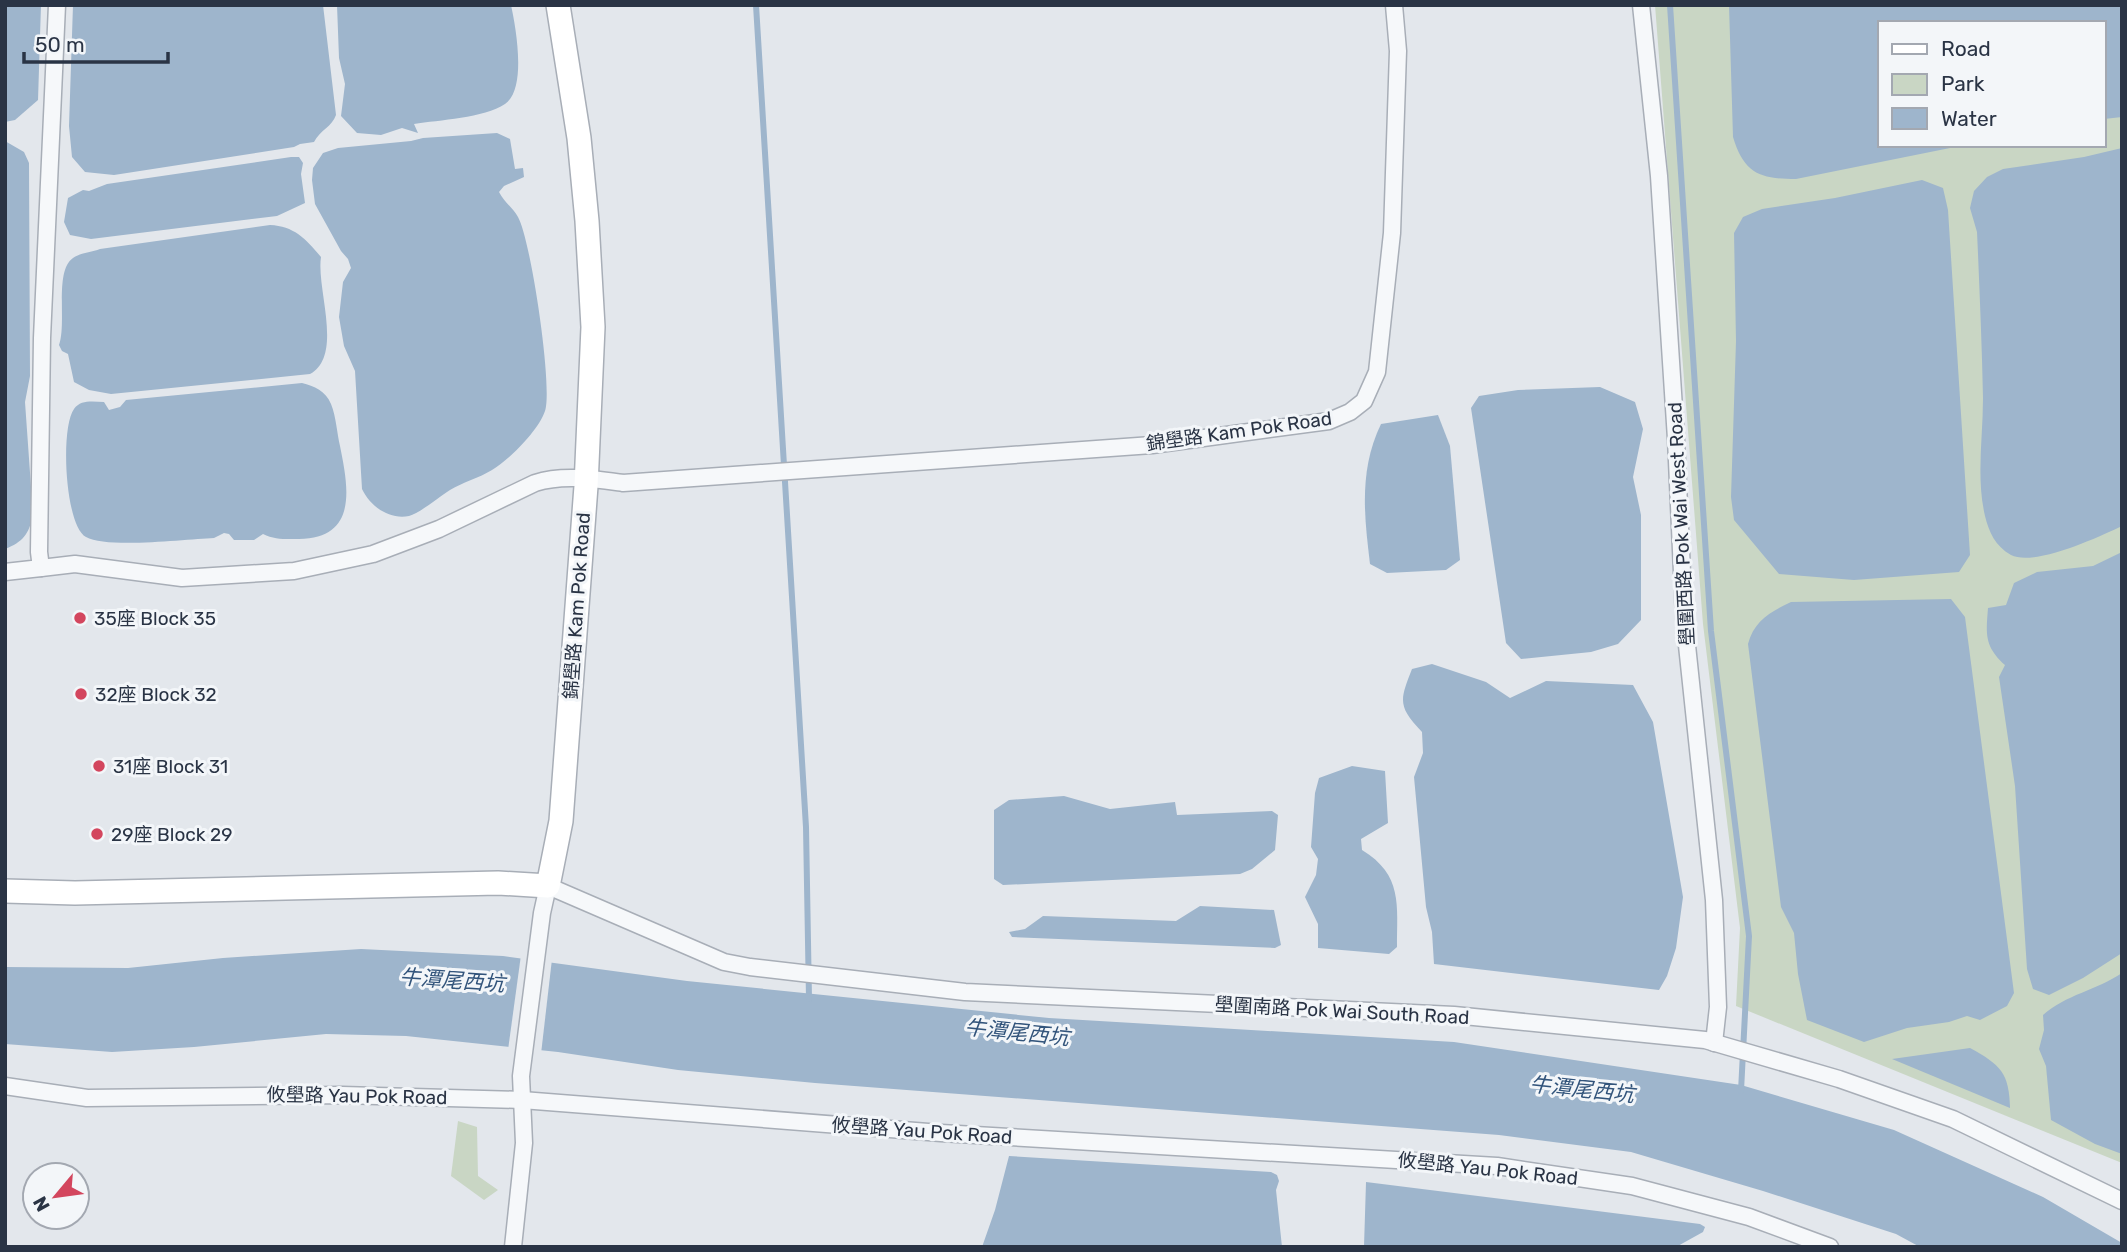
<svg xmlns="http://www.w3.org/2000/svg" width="2127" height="1252" viewBox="0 0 2127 1252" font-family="Rubik,'Noto Sans TC',sans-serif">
  <rect width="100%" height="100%" fill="#e3e7ec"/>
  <g fill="#c9d6c4" fill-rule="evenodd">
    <path d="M 1655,5 L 2122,5 L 2122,1163 L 1736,1006 L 1740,928 L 1703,624 ZM 1880,23 L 2104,23 L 2104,145 L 1880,145 Z"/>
    <polygon points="458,1121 477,1127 478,1176 498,1190 484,1200 451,1176"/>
  </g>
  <g fill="#9eb5cc">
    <polygon points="5,5 41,5 38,100 15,120 5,122"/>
    <path d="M 73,5 L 323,5 L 336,115 C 332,127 320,130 314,142 L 300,144 L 294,147 L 114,175 L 85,172 L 72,157 L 69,126 Z"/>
    <path d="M 337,5 L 511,5 C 516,28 527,89 505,104 C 484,118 439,120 414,124 L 418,133 L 402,128 L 381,135 L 357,133 L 341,116 L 345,84 L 339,58 Z"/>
    <path d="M 1729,5 L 2122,5 L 2122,117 L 2104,119 L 2104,23 L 1880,23 L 1880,145 L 1965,145 L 1796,179 C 1759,179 1744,173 1733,137 Z"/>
    <path d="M 497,133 L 510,139 L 515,169 L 523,168 L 524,177 L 504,186 L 499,192 C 504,202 513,208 518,217 C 531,240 553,388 545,411 C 538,431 510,459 492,470 C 479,478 463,482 450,490 C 439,497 420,513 409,516 C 389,520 370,506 362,489 L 355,371 L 344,346 L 339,317 L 343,282 L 351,268 L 348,259 L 341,251 L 315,204 L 312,180 L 313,168 L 323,153 L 338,148 L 411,141 L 423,138 Z"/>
    <path d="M 5,141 L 24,152 L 29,163 L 30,376 L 25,402 L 33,515 C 29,534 23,542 5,549 Z"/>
    <path d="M 2122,148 L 2122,526 C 2099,537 2034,567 2011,555 C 1995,546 1989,532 1985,516 C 1976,477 1983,438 1983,398 C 1982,350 1980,302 1978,254 L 1977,232 L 1970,208 L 1974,191 L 1987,177 L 2003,169 L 2084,157 Z"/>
    <polygon points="291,157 299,157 303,163 301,174 305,203 277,216 91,239 70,235 64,222 68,198 83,190 89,191 107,184"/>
    <polygon points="1922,180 1943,188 1948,210 1970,555 1959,572 1854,580 1779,574 1734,520 1731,497 1736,341 1734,233 1743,217 1762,209 1835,198"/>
    <path d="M 270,225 C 294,226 306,239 321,257 C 316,289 344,355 310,374 L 111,394 L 89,390 L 74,382 L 68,354 L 62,351 L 59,345 C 67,323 54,271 73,258 C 80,253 92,252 100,249 Z"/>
    <path d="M 302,383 C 314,386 326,391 331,404 C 336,416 337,433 340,446 C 348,486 359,538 299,539 C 286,539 275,540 263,534 L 254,540 L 234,540 L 229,534 L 224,533 L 214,538 C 187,539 107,549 86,537 C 65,526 60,428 74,409 C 81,399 94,402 104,402 L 109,410 L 120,407 L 126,400 Z"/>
    <polygon points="1600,387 1635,402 1643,429 1633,477 1641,515 1641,620 1618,644 1591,652 1521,659 1506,643 1471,408 1479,396 1518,390"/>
    <path d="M 1438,415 L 1450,446 L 1460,560 L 1446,570 L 1387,573 L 1370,564 C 1364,514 1359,470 1381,424 Z"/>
    <path d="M 2122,552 L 2122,953 L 2083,978 L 2049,995 L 2033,989 L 2027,969 L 2015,786 L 1999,677 L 2005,665 C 1984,646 1986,634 1988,608 L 2006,605 L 2014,583 L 2037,572 L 2093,566 Z"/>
    <path d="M 1951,599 L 1965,617 L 2014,993 L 2007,1006 L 1980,1020 L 1967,1016 L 1949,1022 L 1907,1028 L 1864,1042 L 1807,1020 L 1798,974 L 1794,933 L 1781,907 L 1748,644 C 1754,621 1770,612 1791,602 Z"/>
    <path d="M 1432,664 L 1486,682 L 1510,698 L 1546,681 L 1633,685 L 1653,722 L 1683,897 L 1676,948 L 1667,976 L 1659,990 L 1434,964 L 1432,932 L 1426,907 L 1414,777 L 1423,753 L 1422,732 C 1397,706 1400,700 1412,669 Z"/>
    <path d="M 1352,766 L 1385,771 L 1388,823 L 1361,839 L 1362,850 C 1403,875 1397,905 1397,947 L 1389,954 L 1318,948 L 1318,924 L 1305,897 L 1316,875 L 1318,859 L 1311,847 L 1315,793 L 1319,778 Z"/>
    <polygon points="1064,796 1110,809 1175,802 1177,815 1272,811 1278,815 1275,850 1252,869 1240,874 1003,885 994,879 994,810 1009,800"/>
    <polygon points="1200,906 1274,910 1281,945 1275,948 1012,937 1009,932 1025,929 1043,916 1176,921"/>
    <polygon points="361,949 503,956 687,981 1049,1018 1454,1042 1741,1085 1894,1130 2043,1197 2122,1243 2122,1247 1920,1247 1896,1234 1763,1191 1631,1152 1499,1135 815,1083 678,1070 558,1052 406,1036 326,1034 194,1047 112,1052 5,1044 5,967 128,968 223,958"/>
    <path d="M 2122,973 L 2122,1154 L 2095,1144 L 2051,1120 L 2046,1066 L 2039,1049 L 2044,1030 L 2043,1015 C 2065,995 2097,990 2122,973 Z"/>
    <path d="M 1970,1048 C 2001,1065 2009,1073 2010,1108 L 1892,1059 Z"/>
    <polygon points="1009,1156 1271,1172 1277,1175 1279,1181 1276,1190 1282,1247 982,1247 995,1210"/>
    <polygon points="1366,1182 1700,1224 1705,1227 1703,1232 1676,1247 1364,1247"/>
  </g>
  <polygon fill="#e3e7ec" points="521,955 552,959 541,1054 508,1050"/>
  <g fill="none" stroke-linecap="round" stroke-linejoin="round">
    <g stroke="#9eb5cc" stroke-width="6">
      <polyline points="756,5 806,827 809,999"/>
      <polyline points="1670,5 1711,631 1749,936 1741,1091"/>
    </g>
    <defs>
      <g id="street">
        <polyline points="1641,5 1659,176 1676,439 1684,617 1714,900 1718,1007 1714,1043"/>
        <path d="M 41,568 L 75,564 L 182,578 L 294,571 L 373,554 L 439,529 L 535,483 C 563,474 594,479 623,483 L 1152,445 L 1329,421 L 1350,412 L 1364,401 L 1377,372 L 1392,233 L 1398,51 L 1394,5"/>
        <polyline points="5,572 41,568 39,552 42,338 57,5"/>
        <polyline points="5,1086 87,1098 342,1095 522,1100 941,1133 1497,1166 1632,1186 1749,1217 1830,1247"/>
        <polyline points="513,1247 524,1143 521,1076 542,913 548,886 724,962 750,967 965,992 1454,1015 1705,1040 1839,1079 1953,1119 2122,1201"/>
      </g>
      <polyline id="secondary" points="5,891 75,893 498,883 548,886 561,821 586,486 593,327 587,221 579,138 558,5"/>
    </defs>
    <use href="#street" stroke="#a8aeb7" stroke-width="19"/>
    <use href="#secondary" stroke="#a8aeb7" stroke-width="26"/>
    <use href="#street" stroke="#f6f8fa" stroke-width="16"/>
    <use href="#secondary" stroke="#fff" stroke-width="23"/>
  </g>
  <g fill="#d3465e" stroke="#f3f6f9" stroke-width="2.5">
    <circle cx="80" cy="618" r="7"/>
    <circle cx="81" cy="694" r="7"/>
    <circle cx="99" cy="766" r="7"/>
    <circle cx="97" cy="834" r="7"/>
  </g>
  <g text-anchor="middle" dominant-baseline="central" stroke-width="6" stroke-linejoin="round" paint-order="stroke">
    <g font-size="19" fill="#2a3445" stroke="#f3f6f9">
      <text transform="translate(1239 431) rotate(-8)">錦壆路 Kam Pok Road</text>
      <text transform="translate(1681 524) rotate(-93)">壆圍西路 Pok Wai West Road</text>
      <text transform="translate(577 606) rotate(-86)">錦壆路 Kam Pok Road</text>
      <text transform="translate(1342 1011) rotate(3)">壆圍南路 Pok Wai South Road</text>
      <text transform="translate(357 1096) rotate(1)">攸壆路 Yau Pok Road</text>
      <text transform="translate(922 1131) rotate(4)">攸壆路 Yau Pok Road</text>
      <text transform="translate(1488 1169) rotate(6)">攸壆路 Yau Pok Road</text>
    </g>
    <g font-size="19" fill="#2a3445" stroke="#f3f6f9" text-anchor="start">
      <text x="94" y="618">35座 Block 35</text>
      <text x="95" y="694">32座 Block 32</text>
      <text x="113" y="766">31座 Block 31</text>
      <text x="111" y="834">29座 Block 29</text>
    </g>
    <g font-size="21" font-style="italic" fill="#32547b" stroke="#f3f6f9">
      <text transform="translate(452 980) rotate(4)">牛潭尾西坑</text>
      <text transform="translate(1017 1032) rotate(6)">牛潭尾西坑</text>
      <text transform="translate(1582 1089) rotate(6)">牛潭尾西坑</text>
    </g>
  </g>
  <rect width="2127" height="1252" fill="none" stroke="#2a3445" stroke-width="14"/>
  <rect x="1878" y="21" width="228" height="126" fill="#f3f6f9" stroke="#a3a8b1" stroke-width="2"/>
  <rect x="1892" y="44" width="35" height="10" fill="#ffffff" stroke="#a3a8b1" stroke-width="2"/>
  <text x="1941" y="56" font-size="21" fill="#2a3445">Road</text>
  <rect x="1892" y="74" width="35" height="21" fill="#c9d6c4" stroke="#a3a8b1" stroke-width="2"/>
  <text x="1941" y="91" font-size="21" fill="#2a3445">Park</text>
  <rect x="1892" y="108" width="35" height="21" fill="#9eb5cc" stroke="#a3a8b1" stroke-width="2"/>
  <text x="1941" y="126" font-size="21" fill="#2a3445">Water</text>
  <g transform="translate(56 1196) rotate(241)"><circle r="33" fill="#f3f6f9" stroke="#a3a8b1" stroke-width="2"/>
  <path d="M0-5L12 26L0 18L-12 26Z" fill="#d3465e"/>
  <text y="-10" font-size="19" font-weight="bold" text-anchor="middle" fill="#2a3445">N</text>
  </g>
  <path d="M24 52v10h144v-10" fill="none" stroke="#2a3445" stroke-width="3.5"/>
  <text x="35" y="52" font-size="21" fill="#2a3445" stroke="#f3f6f9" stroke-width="5" paint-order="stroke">50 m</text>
</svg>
